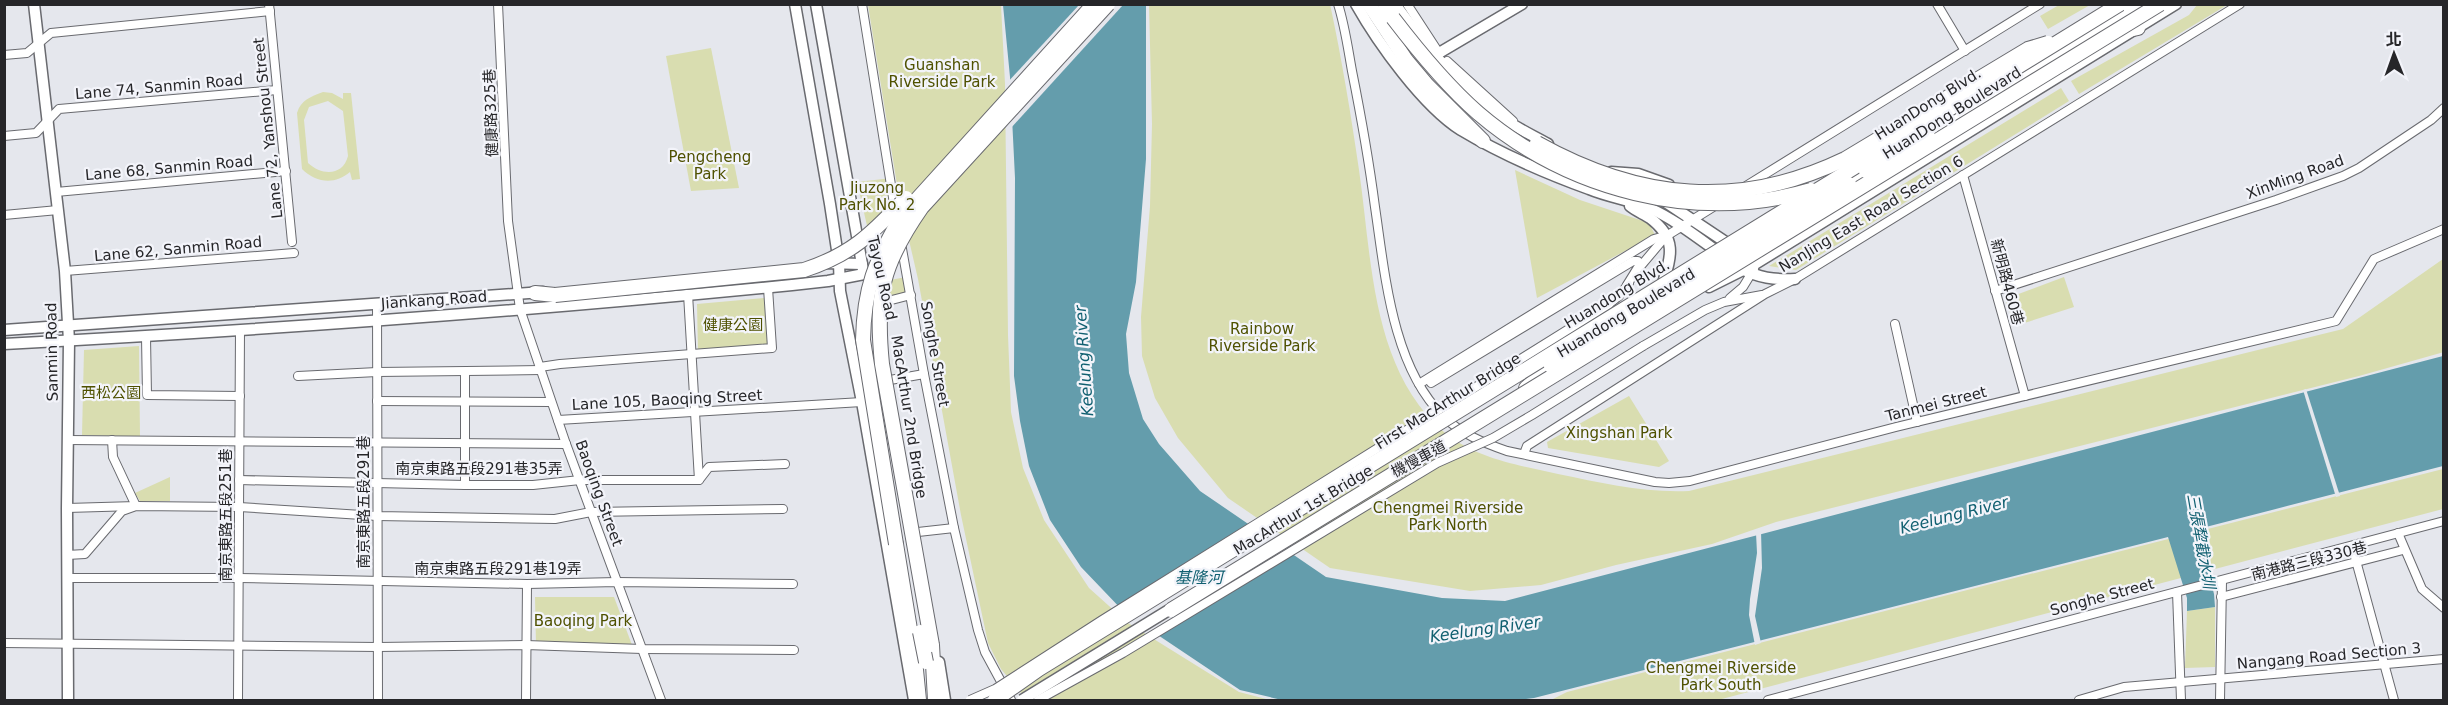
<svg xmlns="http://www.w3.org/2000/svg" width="2448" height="705" viewBox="0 0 2448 705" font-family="'DejaVu Sans','Noto Sans TC',sans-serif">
  <rect width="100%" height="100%" fill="#e5e7ed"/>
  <g fill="#d9ddb0" fill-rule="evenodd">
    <path d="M 1330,4 C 1342,60 1351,115 1359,170 C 1372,259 1371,369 1444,432 C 1476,459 1519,465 1558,474 C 1602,483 1644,493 1689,491 L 2343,329 L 2443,259 L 2444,352 L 2359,376 L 1776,522 L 1712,544 L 1616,565 L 1541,585 L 1470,591 L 1330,568 L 1228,498 L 1178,438 L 1155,398 L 1142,356 L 1141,317 L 1150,206 L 1152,124 L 1149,5 Z"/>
    <polygon points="868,5 1001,5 1005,84 1008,335 1011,412 1023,468 1044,520 1089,588 1128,623 1239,692 1270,700 1027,700 1001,669 988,643 961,515 918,279 899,197"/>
    <polygon points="2059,5 2059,4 2090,5 2048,29 2040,16"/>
    <polygon points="2197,5 2227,5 2079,94 2071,81 2189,15"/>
    <polygon points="711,48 739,188 691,191 666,56"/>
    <polygon points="2061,88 2069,101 1796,270 1769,266"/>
    <path d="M 323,92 L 332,93 L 343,99 L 343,93 L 351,93 L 360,179 L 352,180 L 350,172 C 335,185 316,183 302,169 L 297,113 C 301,100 310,97 323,92 ZM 328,101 L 343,111 L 348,156 C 343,176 322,176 308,163 L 304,120 L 309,107 Z"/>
    <polygon points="1515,170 1580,200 1649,223 1655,235 1537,298"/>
    <polygon points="892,178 896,204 868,230 857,182"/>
    <polygon points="906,277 909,293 888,297 885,281"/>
    <polygon points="2064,277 2074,307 2015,326 2005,299"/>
    <polygon points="765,298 770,347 698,352 697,304"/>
    <polygon points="139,346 140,437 82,435 84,350"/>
    <polygon points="1629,396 1669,461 1659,467 1548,448 1547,442"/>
    <polygon points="2443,469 2443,509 1718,700 1551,700 1567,692"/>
    <polygon points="170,477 170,501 140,501 135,493"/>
    <polygon points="535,597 614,597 632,645 536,645"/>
    <polygon points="2215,607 2215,667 2185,668 2187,611"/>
  </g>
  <polygon fill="#649dac" points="1003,5 1146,5 1146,159 1136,282 1126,334 1129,373 1143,419 1159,444 1200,491 1326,577 1442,598 1505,601 2443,356 2443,466 2198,529 2214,594 2215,607 2187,611 2187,598 2168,537 1534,698 1517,700 1282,700 1240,690 1125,613 1081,567 1050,520 1029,466 1020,421 1014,376 1015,178 1010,77"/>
  <g fill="#e5e7ed">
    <polygon points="1079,5 1123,5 1010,129 1007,83"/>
    <polygon points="2306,389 2340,496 2336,497 2303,390"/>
    <polygon points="1251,522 1295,552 1156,638 1123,616 1115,607"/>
    <polygon points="1761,531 1762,568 1755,616 1761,643 1755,645 1749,615 1750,599 1757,553 1756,533"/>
  </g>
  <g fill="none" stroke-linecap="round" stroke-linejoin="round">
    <defs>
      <g id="street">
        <polyline points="269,4 292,242"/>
        <polyline points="498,4 508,221 520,309 566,444 661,700"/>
        <polyline points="862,4 895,210"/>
        <path d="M 1338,4 C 1345,26 1348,49 1352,71 C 1361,116 1369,161 1375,207 C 1385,274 1392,366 1443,416 C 1461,434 1484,443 1507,451 L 1655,482 L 1669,483 L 1690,481 L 1896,427 L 2336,321 L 2374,259 L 2444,229"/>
        <polyline points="1407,4 1437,50"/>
        <polyline points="1937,4 1965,51"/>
        <polyline points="4,55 27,53 51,33 270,11"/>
        <polyline points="1447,61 1513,121"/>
        <polyline points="4,136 36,133 59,109 277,90"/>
        <polyline points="1963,175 2025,396"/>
        <polyline points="1746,186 2040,4"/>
        <polyline points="56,192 286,171"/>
        <polyline points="4,215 58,210"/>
        <polyline points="901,243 924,374 954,528 978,630 985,652 1011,700"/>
        <polyline points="1639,268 1666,236"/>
        <polyline points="65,271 294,253"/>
        <polyline points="1995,291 2276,200 2343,176 2359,168 2431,120 2444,108"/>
        <polyline points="688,294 699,480"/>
        <polyline points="1730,298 1743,287 1754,269"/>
        <polyline points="377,303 378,700"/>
        <polyline points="880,303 911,295"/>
        <polyline points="1609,304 1619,296 1629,283"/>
        <polyline points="1895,324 1917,422"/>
        <polyline points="146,337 147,395 240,396"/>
        <polyline points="1643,346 1705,310 1724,302 1762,295"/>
        <polyline points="540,367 560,364 772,348 768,288"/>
        <polyline points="298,376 377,372 541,370"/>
        <polyline points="890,380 924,374"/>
        <polyline points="1431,383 1633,261 1638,261 1640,264 1627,285"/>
        <polyline points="1419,384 1654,239 1668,235 1718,204"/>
        <polyline points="377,401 551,402"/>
        <polyline points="558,420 862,402"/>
        <polyline points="67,440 566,444"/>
        <polyline points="1524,454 1527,446 1765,294 1795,279 2240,4"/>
        <polyline points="239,480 465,485 533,485 580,480 699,480 709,467 785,464"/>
        <polyline points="465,485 465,372"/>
        <polyline points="67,508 136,506 113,457 112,440"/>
        <polyline points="918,532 954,528"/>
        <polyline points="2398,533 2422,589 2444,608"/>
        <polyline points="2352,546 2394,700"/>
        <polyline points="67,555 85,554 122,511 136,506 239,507 377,516 555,519 591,512 783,509"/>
        <polyline points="67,578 239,578 527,584 617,582 793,584"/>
        <polyline points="2177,592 2181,700"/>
        <polyline points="2221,597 2403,550"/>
        <polyline points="4,643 378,647 526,645 642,649 794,650"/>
        <polyline points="238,700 240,330"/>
        <polyline points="526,700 527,584"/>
        <polyline points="1768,700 2444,521"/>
        <polyline points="2079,700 2124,687 2444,659"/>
        <polyline points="2220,700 2222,581"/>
      </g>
      <g id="secondary">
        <polyline points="34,4 65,271 69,341 67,508 68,700"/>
        <polyline points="795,4 830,204 839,263 840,291 862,402 914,700"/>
        <polyline points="816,4 863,270"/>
        <path d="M 1356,4 C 1378,43 1423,106 1461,130 C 1501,154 1545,173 1589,189 C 1608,197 1630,200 1649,208 C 1673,218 1701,240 1722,255"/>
        <path d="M 1395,4 C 1425,45 1458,86 1500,116 C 1514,127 1532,135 1548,144"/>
        <polyline points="1439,53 1522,4"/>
        <polyline points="1611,172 1638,174 1669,185"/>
        <polyline points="1661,199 1733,247"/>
        <path d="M 1630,206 C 1636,211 1644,214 1650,218 C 1678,239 1671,257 1662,286"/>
        <polyline points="824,263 862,264"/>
        <path d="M 1740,268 C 1759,278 1774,280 1795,279"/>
        <polyline points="1709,287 1755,264 2176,4"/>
        <polyline points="4,330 543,292"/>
        <path d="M 4,344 C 267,330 530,311 792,285 L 828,281 L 864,274"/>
        <polyline points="939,662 945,700"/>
      </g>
      <g id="highway">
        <polyline points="1369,4 1406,60 1427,85 1483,141"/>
        <polyline points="1385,4 1393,18"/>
        <polyline points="2115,33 2138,28"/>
        <polyline points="1917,142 2142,4"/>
        <polyline points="1849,184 1878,166"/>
        <polyline points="535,293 555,295"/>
        <polyline points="1526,388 1551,366"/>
        <polyline points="896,544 915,660 919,700"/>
        <polyline points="932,645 935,700"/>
      </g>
    </defs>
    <use href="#street" stroke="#696a6f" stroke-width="10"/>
    <use href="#secondary" stroke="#696a6f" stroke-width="13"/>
    <use href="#highway" stroke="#696a6f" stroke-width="16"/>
    <use href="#street" stroke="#fff" stroke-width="8"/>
    <use href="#secondary" stroke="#fff" stroke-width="10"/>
    <use href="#highway" stroke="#fff" stroke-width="14"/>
    <defs>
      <g id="street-bridge">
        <polyline points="970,700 995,689 1102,620 1609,304"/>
        <polyline points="1038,700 1123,653 1437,463 1493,438 1532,415 1643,346"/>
      </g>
      <polyline id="secondary-bridge" points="1022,700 1177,605"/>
      <g id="highway-bridge">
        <path d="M 1393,18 C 1419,52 1446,85 1478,113 C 1568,190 1696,224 1811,190"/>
        <path d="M 1537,143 C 1639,200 1739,210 1845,159 L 2028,49 L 2048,43"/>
        <polyline points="1866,171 1928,136"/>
        <path d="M 555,295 L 804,270 C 853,254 872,233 906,198"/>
        <polyline points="1551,366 1849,184"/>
        <path d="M 896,544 L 863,340 C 864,288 875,262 901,217 L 1094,4"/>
        <polyline points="1171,610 2160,4"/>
        <polyline points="920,632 926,662"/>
        <path d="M 932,645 L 882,364 C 875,295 882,264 922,207 L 1108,4"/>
        <polyline points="995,700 1039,669 2120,4"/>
      </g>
    </defs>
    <use href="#street-bridge" stroke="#696a6f" stroke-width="10" stroke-linecap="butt"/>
    <use href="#secondary-bridge" stroke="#696a6f" stroke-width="13" stroke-linecap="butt"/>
    <use href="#highway-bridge" stroke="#696a6f" stroke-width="16" stroke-linecap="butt"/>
    <use href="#street-bridge" stroke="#fff" stroke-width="8"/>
    <use href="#secondary-bridge" stroke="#fff" stroke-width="10"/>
    <use href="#highway-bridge" stroke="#fff" stroke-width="14"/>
  </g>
  <g text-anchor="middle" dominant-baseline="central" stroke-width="4.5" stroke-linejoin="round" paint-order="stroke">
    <g font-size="15" fill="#4f5100" stroke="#f3f4fa">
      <text x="942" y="65">Guanshan<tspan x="942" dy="17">Riverside Park</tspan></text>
      <text x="710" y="157">Pengcheng<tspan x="710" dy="17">Park</tspan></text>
      <text x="877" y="188">Jiuzong<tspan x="877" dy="17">Park No. 2</tspan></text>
      <text x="733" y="325">健康公園</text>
      <text x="1262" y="329">Rainbow<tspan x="1262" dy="17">Riverside Park</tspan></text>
      <text x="111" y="393">西松公園</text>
      <text x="1619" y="433">Xingshan Park</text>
      <text x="1448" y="508">Chengmei Riverside<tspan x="1448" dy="17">Park North</tspan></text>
      <text x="583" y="621">Baoqing Park</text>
      <text x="1721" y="668">Chengmei Riverside<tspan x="1721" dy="17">Park South</tspan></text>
    </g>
    <g font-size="15" fill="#262629" stroke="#f3f4fa">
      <text transform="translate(159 87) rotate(-5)">Lane 74, Sanmin Road</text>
      <text transform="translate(1928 104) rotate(-32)">HuanDong Blvd.</text>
      <text transform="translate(491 113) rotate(-92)">健康路325巷</text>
      <text transform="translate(1952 113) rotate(-32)">HuanDong Boulevard</text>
      <text transform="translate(268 128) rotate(-96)">Lane 72, Yanshou Street</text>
      <text transform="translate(169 168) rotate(-5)">Lane 68, Sanmin Road</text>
      <text transform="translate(2295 177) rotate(-20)">XinMing Road</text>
      <text transform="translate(1871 214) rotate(-31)">NanJing East Road Section 6</text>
      <text transform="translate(178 249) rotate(-5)">Lane 62, Sanmin Road</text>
      <text transform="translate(882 278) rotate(77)">Tayou Road</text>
      <text transform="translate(2007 282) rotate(75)">新明路460巷</text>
      <text transform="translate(1617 294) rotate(-31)">Huandong Blvd.</text>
      <text transform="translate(434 300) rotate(-4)">Jiankang Road</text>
      <text transform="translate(1626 313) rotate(-31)">Huandong Boulevard</text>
      <text transform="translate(52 352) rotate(-91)">Sanmin Road</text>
      <text transform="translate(935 354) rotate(80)">Songhe Street</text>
      <text transform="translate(667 400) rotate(-3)">Lane 105, Baoqing Street</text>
      <text transform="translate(1448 401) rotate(-32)">First MacArthur Bridge</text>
      <text transform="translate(1936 404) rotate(-14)">Tanmei Street</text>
      <text transform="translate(909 417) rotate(81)">MacArthur 2nd Bridge</text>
      <text transform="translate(1419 459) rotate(-28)">機慢車道</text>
      <text x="479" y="469">南京東路五段291巷35弄</text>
      <text transform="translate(599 493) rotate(70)">Baoqing Street</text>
      <text transform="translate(364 502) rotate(-90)">南京東路五段291巷</text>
      <text transform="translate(1303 510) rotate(-31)">MacArthur 1st Bridge</text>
      <text transform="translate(226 515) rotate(-90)">南京東路五段251巷</text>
      <text transform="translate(2309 561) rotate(-14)">南港路三段330巷</text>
      <text x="498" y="569">南京東路五段291巷19弄</text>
      <text transform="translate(2102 597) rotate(-15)">Songhe Street</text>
      <text transform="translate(2329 656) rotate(-5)">Nangang Road Section 3</text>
    </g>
    <g font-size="16" font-style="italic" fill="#116071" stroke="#f3f4fa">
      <text transform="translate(1084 361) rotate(-94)">Keelung River</text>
      <text transform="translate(1954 515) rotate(-14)">Keelung River</text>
      <text transform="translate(2201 541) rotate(80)">三張犂截水圳</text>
      <text x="1199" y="577">基隆河</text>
      <text transform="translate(1485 629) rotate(-8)">Keelung River</text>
    </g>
  </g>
  <rect width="2448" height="705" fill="none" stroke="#262629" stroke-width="12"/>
  <g transform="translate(2394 54) rotate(359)" stroke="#f3f4fa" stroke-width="4.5" paint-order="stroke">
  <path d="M0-4.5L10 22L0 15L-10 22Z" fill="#262629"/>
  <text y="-9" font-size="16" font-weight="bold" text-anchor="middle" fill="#262629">北</text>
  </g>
</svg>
